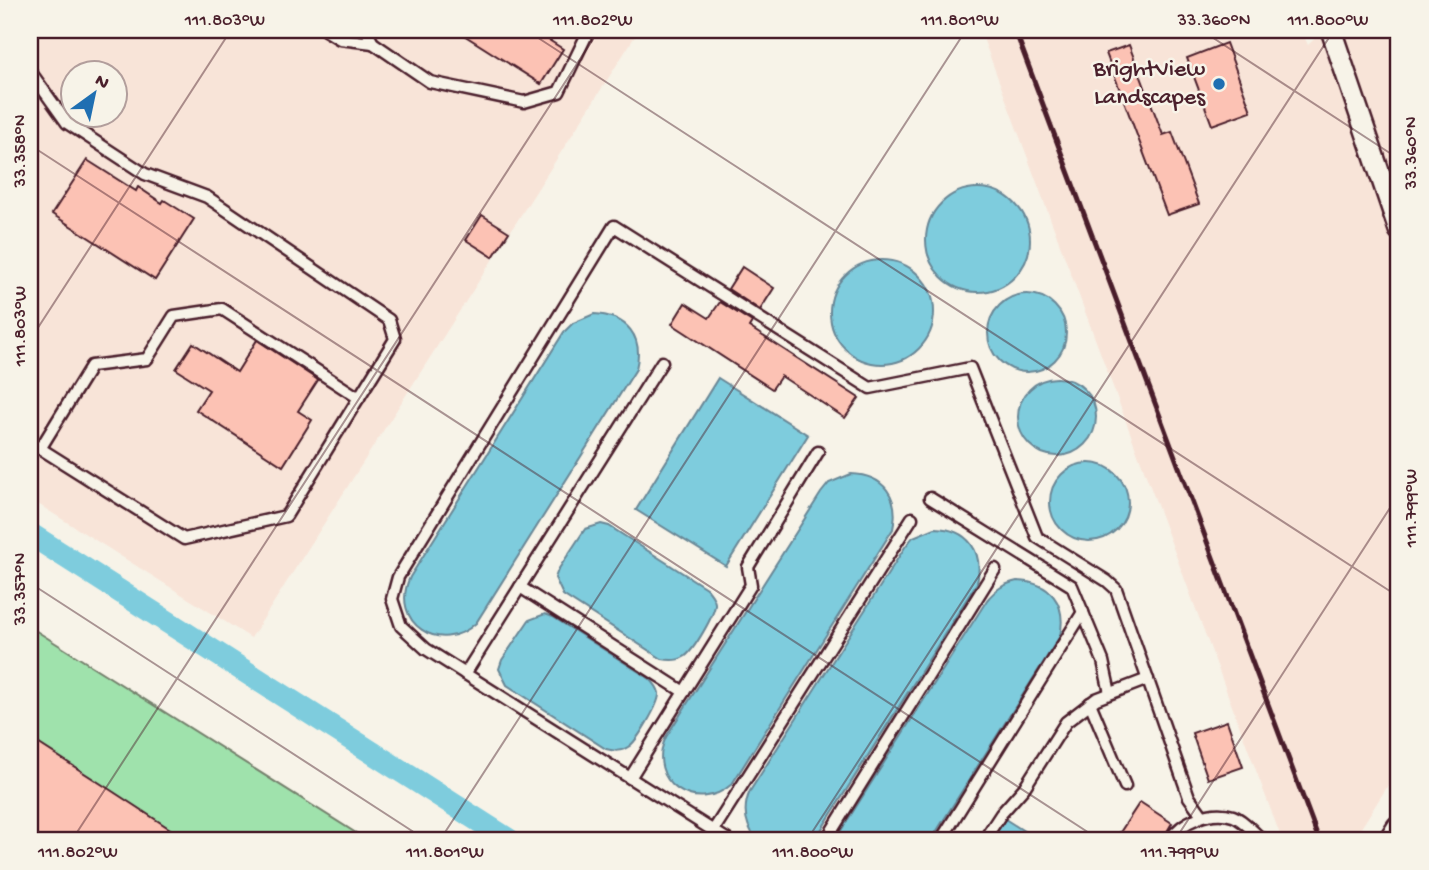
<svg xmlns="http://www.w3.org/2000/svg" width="1429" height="870" viewBox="0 0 1429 870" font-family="'Gochi Hand',sans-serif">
  <rect width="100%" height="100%" fill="#f7f3e8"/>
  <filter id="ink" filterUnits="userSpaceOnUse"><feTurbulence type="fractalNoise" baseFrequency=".0143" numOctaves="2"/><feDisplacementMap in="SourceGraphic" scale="14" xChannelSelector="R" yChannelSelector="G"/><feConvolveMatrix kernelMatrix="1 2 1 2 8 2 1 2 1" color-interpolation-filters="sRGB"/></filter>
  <g filter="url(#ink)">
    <g fill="#f8e4d8" fill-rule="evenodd">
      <path d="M 30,30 L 639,30 L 251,638 L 30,499 ZM 74,74 L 116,74 L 116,116 L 74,116 Z"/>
      <polygon points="980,30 1065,30 1069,34 1079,30 1301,30 1308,45 1324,30 1399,30 1399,768 1356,836 1357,840 1282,840"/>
    </g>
    <polygon fill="#9fe2ac" stroke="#74806c" stroke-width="2" points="30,627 367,840 30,840"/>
    <g fill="#7eccdd" stroke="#698796" stroke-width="2">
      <circle cx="978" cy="240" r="52"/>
      <circle cx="882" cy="312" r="52"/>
      <circle cx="1027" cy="333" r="39"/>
      <path d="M 594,314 C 627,316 644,336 636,369 L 476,623 C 440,657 389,622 410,577 L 564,332 L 573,323 Z"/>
      <circle cx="1057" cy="417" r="39"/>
      <polygon points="718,378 808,435 726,566 636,510"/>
      <circle cx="1089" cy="502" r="39"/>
      <path d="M 851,474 C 884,475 900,497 893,529 L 732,784 C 696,816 645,782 666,737 L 821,493 L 829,483 Z"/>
      <path d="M 601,524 L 609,526 L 706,588 C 710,592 714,597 715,603 C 716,613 693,652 684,657 C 677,661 671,661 662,659 L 563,595 L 555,578 L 558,570 L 585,529 Z"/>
      <path d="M 935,528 C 968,529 984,551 977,583 L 816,838 L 813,840 L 757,840 C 745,825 742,809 750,791 L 905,547 L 913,537 Z"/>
      <path d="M 1017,581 C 1051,582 1067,604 1060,636 L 931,840 L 835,840 L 987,600 C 996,589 1004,584 1017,581 Z"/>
      <path d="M 545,614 L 553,617 L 650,679 C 654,683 658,688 659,693 C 660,703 637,742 628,747 C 621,752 614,751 606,749 L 507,685 L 499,669 L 502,660 L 529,620 Z"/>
      <polygon points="1005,819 1038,840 992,840"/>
    </g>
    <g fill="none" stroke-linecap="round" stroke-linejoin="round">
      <polyline stroke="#7eccdd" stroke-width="23" points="30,534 509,840"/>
    </g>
    <g fill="#fcc2b4" stroke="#4a1f2b" stroke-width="2">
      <polygon points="456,30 533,30 563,49 541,84"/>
      <polygon points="1226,43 1251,111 1212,125 1187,58"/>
      <polygon points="1129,45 1163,135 1172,132 1199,204 1167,215 1106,53"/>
      <polygon points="87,160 136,191 138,187 162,203 164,200 194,219 155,280 52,214"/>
      <polygon points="482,215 509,232 493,257 466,240"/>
      <polygon points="742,267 774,288 760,310 728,289"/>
      <polygon points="720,302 752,322 749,327 859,398 845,418 781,376 772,389 672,324 685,303 709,318"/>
      <polygon points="257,340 318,380 298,411 312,420 283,466 196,410 209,390 176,369 193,343 237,372"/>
      <polygon points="1227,721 1243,767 1208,779 1192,733"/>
      <polygon points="30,738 109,789 187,840 30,840"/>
      <polygon points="1140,802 1172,823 1165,835 1161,840 1115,840"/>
    </g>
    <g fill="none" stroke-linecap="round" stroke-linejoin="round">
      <defs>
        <g id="service">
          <polyline points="325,30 340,39 373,43"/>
          <polyline points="366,30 373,43 430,82 524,102 559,92 589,30"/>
          <polyline points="30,71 67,123 145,174 207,197 389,320 395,339 286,516 184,539 30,442"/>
          <polyline points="40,449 91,366 147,359 174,316 222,309 359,398"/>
          <polyline points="930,498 1072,586 1103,661 1110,693"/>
          <polyline points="520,587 684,692"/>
          <polyline points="465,674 662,362"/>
          <polyline points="1090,703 1125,786"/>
          <polyline points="630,778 751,585 748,567 818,452"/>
          <polyline points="713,831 912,518"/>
          <polyline points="728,840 426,649 401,626 392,599 398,577 614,226 870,388 970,368 1037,537 1107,581 1116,589 1189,797 1202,815"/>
          <polyline points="826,840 995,569"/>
          <polyline points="941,840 1083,612"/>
          <polyline points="984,840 1001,814 1024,788 1066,722 1096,699 1148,679"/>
          <path d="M 1170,840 C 1181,821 1211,809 1233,816 C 1243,819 1254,833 1263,840"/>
        </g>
        <polyline id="minor" points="1331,30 1399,230"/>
        <polyline id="tertiary" points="1392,840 1399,829"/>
      </defs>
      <use href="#service" stroke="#4a1f2b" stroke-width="15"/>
      <use href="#minor" stroke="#4a1f2b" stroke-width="24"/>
      <use href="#tertiary" stroke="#4a1f2b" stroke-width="30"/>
      <use href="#service" stroke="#f7f3e8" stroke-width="10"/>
      <use href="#minor" stroke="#f7f3e8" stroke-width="19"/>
      <use href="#tertiary" stroke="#f7f3e8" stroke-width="24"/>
      <polyline stroke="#4a1f2b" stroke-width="5" points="1015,30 1319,840"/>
    </g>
  </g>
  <path fill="none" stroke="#4a1f2b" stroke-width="2" stroke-opacity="0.45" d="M 526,30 L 1399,597M 1201,30 L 1399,159M 30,145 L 1100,840M 30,340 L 231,30M 30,583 L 426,840M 72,840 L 599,30M 440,840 L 966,30M 807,840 L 1334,30M 1175,840 L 1399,494"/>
  <circle fill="#1f6fb2" stroke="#f7f3e8" stroke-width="2.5" cx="1219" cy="84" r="7"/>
  <g text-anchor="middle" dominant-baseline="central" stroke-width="5" stroke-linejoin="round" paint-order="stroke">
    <g font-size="24" fill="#4a1f2b" stroke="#f7f3e8" text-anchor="end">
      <text x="1205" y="70">BrightView<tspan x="1205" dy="28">Landscapes</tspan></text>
    </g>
  </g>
  <rect width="1429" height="870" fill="none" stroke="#f7f3e8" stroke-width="77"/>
  <g transform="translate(94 94) rotate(33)"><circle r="33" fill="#f7f3e8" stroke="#b29e9c" stroke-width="2"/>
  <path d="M0-5L12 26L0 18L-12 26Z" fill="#1f6fb2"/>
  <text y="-10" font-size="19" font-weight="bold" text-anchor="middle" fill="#4a1f2b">N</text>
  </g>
  <rect x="38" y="38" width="1352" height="794" fill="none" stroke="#4a1f2b" stroke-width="2.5"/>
  <g font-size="18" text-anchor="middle" fill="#4a1f2b">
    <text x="225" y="25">111.803°W</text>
    <text x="593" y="25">111.802°W</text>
    <text x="960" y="25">111.801°W</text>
    <text x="1214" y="25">33.360°N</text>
    <text x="1328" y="25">111.800°W</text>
    <text transform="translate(19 151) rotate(-90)" y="6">33.358°N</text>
    <text transform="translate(1410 153) rotate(-90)" y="6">33.360°N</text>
    <text transform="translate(19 326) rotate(-90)" y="6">111.803°W</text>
    <text transform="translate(1410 508) rotate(-90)" y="6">111.799°W</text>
    <text transform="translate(19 589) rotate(-90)" y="6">33.357°N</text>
    <text x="78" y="857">111.802°W</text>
    <text x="445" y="857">111.801°W</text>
    <text x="813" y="857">111.800°W</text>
    <text x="1180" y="857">111.799°W</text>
  </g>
</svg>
